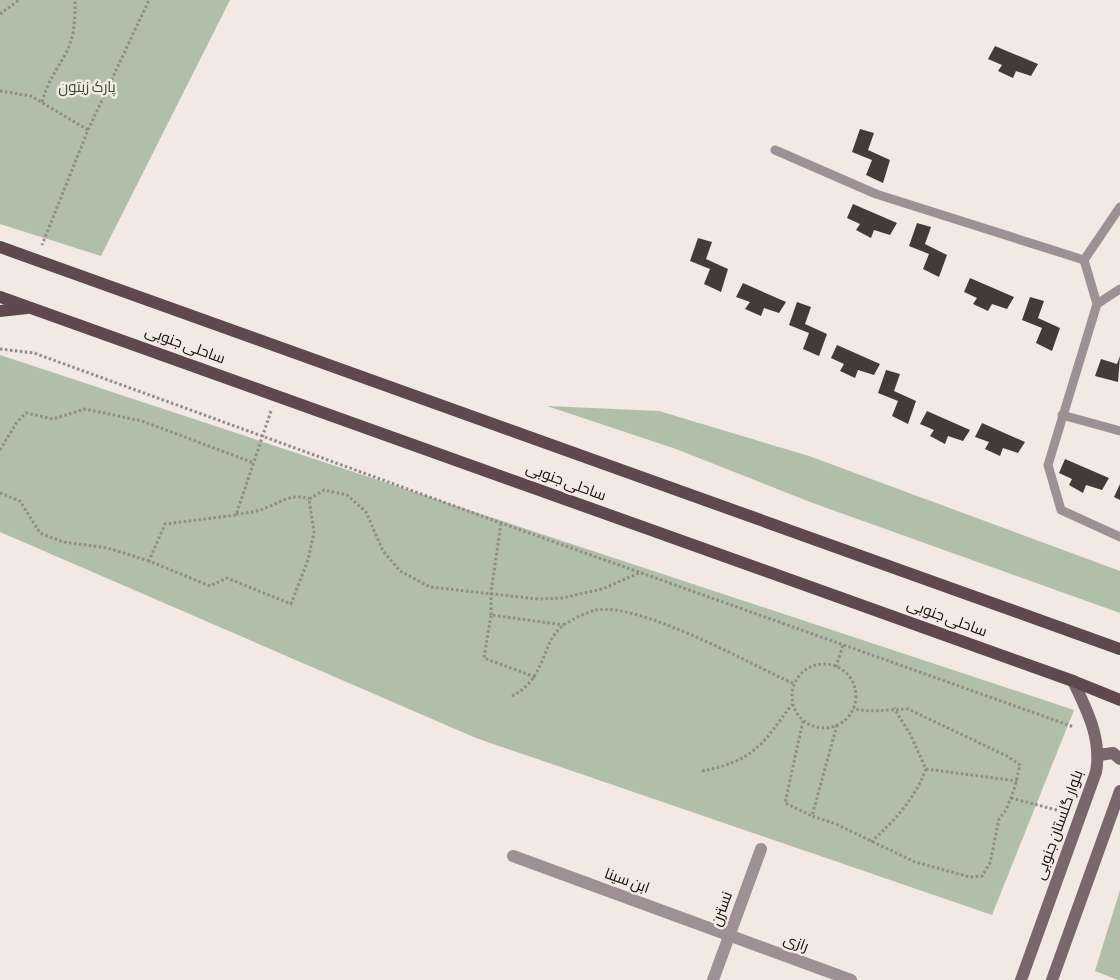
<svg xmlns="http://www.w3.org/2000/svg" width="1120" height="980" viewBox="0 0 1120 980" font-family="'Alegreya Sans',Cairo,sans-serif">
  <rect width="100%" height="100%" fill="#f2e8e4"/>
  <g fill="#b1bfa8">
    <polygon points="0,0 230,0 101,256 0,224"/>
    <polygon points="0,355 1074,710 992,915 476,738 0,532"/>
    <polygon points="547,406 659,411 809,456 1120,571 1120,613 810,502 676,449"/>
    <polygon points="1120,890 1120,980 1118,980 1095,971"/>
  </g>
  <g fill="#433b3a">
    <polygon points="995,46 1038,64 1031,76 1016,71 1013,78 998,71 1002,65 988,59"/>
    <polygon points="860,129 874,133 868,150 890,160 883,183 866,175 872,160 852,152"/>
    <polygon points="853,204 897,223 890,235 874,230 871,238 856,230 860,224 847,218"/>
    <polygon points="917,223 931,227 925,244 947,255 939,277 923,269 929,254 909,246"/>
    <polygon points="698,238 712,242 706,259 728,269 721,292 704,284 710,269 690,261"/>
    <polygon points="970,278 1014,297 1007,309 992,304 988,311 973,304 977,298 964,292"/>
    <polygon points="743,283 786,302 779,313 764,308 761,316 745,309 750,302 736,297"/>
    <polygon points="1030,297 1044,301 1038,318 1060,328 1052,351 1036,343 1042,328 1022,320"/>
    <polygon points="797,302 811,307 805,324 827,334 819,356 803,349 809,333 789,325"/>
    <polygon points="837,345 880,364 874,375 858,370 855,378 840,371 844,364 831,358"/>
    <polygon points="1120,356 1118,382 1095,376 1101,359 1117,364"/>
    <polygon points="886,370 900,374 894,391 916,401 908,424 892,416 898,401 878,393"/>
    <polygon points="927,411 970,430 963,441 948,436 945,444 930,436 934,430 920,424"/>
    <polygon points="982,423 1025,442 1018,453 1003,448 1000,456 985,449 989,442 975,437"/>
    <polygon points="1065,459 1109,478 1102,490 1086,485 1083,493 1069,485 1072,479 1059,473"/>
    <polygon points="1120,484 1120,500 1114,497"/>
  </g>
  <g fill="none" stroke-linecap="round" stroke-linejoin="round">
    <g stroke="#928b88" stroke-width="3" stroke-dasharray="2.5 2.5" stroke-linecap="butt">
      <polyline points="0,14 19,0"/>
      <polyline points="0,91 31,96 88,130 42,245"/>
      <path d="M 42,102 C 48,81 56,71 66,53 C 75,36 75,18 75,0"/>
      <polyline points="88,130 149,0"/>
      <polyline points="0,349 34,353 501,523 1074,727"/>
      <polyline points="271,411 236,515 165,524 149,561 210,586 227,578 291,604 308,560 314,532 309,499 324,490 347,495 366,512 383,551 400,571 430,587 538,599 562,598 602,589 639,573"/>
      <polyline points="0,450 17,422 26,413 53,419 85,409 142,421 254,463"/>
      <polyline points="0,493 20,501 40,533 63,542 108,548 149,561"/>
      <path d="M 236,514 C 247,513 257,512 268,507 C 283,501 292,493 309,499"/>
      <polyline points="491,615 491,592 501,523"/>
      <circle cx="824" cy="696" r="32"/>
      <polyline points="836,667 843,645"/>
      <polyline points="535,677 484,658 491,615 564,625"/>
      <path d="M 512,696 C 548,678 540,641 565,624 C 573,619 587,612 596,610 C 639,602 751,664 794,684"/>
      <polyline points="803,721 785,803 812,816"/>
      <polyline points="837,725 812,816 836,824 915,862 970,877 982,876 990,863 999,819 1006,810 1014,790 1020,765 1007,756 908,709 870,711 853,709"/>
      <polyline points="926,769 1017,781"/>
      <path d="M 702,771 C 754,761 763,744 792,704"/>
      <polyline points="1011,798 1064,812"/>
      <path d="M 871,842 C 895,820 914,800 926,769 L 910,734 L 894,708"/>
    </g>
    <g stroke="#9f9095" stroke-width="9">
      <polyline points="775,150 876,194 1084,260"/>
      <polyline points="1120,207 1084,260 1097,304 1048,465 1061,510 1120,537"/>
      <polyline points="1097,304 1120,289"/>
      <polyline points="1062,415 1120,431"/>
    </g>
    <g stroke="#9f9095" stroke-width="12">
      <polyline points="513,856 851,980"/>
      <polyline points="713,980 761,849"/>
    </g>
    <g stroke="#7a666d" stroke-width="12">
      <polyline points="1099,755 1113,753 1120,759"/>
      <path d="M 1021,980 L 1096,772 C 1102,739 1087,710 1073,681"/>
      <polyline points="1052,980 1120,791"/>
    </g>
    <g stroke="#604851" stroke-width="12">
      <polyline points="0,247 1120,649"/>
      <polyline points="0,297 1073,681 1120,700"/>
      <polyline points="0,311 27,308"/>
    </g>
  </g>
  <g text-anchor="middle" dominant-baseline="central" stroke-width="5" stroke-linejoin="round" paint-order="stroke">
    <g font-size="15" fill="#374f26" stroke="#f2e8e4">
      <text x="87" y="87">پارک زیتون</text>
    </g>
    <g font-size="15" fill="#0f0c0b" stroke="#f2e8e4">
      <text transform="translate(185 345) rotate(20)">ساحلی جنوبی</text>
      <text transform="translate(566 482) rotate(20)">ساحلی جنوبی</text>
      <text transform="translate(947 618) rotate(20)">ساحلی جنوبی</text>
      <text transform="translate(1059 825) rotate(-70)">بلوار گلستان جنوبی</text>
      <text transform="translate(627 881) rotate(20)">ابن سینا</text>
      <text transform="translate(722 909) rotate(-70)">نسترن</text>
      <text transform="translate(796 943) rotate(20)">رازی</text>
    </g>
  </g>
</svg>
